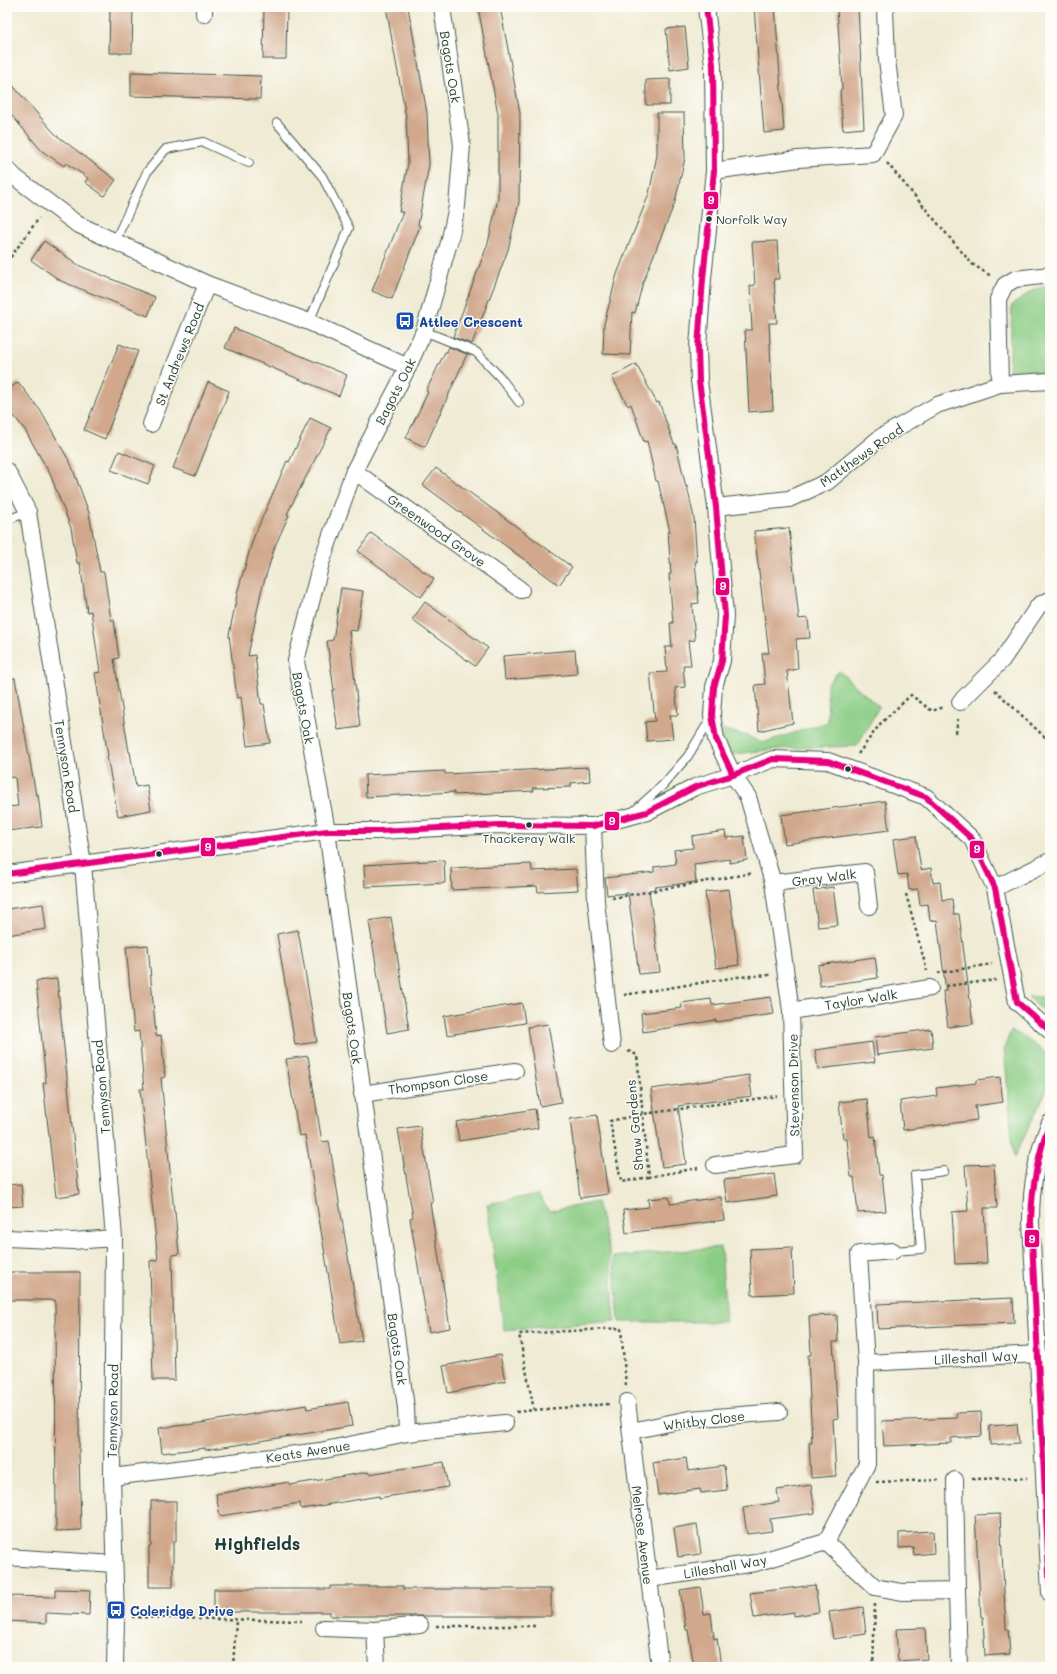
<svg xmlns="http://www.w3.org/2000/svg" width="1057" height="1674" viewBox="0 0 1057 1674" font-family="Mali,sans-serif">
  <rect width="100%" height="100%" fill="#fdfcf7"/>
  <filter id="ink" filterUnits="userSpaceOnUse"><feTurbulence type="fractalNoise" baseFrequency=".025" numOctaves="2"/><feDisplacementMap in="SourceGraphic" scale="8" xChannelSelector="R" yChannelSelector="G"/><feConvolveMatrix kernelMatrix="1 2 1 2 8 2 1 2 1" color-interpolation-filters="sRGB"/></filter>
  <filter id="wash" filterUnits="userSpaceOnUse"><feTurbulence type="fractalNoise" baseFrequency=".012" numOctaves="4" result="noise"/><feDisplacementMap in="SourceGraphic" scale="16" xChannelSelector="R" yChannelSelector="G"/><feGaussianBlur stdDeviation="0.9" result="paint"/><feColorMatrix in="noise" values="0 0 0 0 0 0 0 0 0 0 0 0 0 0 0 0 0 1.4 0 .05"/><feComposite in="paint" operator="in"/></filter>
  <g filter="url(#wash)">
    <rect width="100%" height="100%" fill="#f0ebd4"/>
    <g fill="#8ccd85" stroke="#56855c">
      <polygon points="1050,285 1050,373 1009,376 1012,305 1035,289"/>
      <polygon points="839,671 879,707 857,746 777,749 727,755 718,728 748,736 762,743 828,722 827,684"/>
      <polygon points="1028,996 1050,998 1050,1017 1043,1012"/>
      <polygon points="1011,1031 1023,1036 1046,1053 1050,1060 1050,1083 1014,1158 1004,1048"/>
      <polygon points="538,1194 549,1211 597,1202 609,1249 615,1321 504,1330 487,1204"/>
      <polygon points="721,1247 726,1322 619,1322 613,1257"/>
    </g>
    <g id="blocks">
      <g fill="#d1a88c">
        <polygon points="110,7 133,7 132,53 109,53"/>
        <polygon points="264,7 287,7 286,59 263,59"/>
        <polygon points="386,7 408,7 427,113 429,165 418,225 420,226 392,299 372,291 403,212 399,212 408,163 406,117"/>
        <polygon points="478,7 500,7 520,113 519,202 508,250 472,344 453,337 488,243 498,199 498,114"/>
        <polygon points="754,7 775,7 784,131 764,133"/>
        <polygon points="837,7 858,7 864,128 843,130 840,90 842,89"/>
        <polygon points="685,27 689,67 670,70 666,29"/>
        <polygon points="131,72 261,76 260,99 131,96"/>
        <polygon points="7,79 56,135 116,180 104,196 85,182 88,178 66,163 64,166 42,151 7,110"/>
        <polygon points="670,79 670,105 646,105 646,80"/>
        <polygon points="657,113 684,113 685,158 675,202 643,282 635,313 632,312 630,355 603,354 604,324 617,274 649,194 657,155"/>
        <polygon points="44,241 80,266 155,297 148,316 61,281 31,260"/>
        <polygon points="777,241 779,279 774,279 777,323 769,323 773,410 749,412 745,330 752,330 750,286 755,285 752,242"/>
        <polygon points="234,328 347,375 339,396 225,348"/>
        <polygon points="119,344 138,351 105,439 84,430"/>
        <polygon points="449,347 467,354 425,447 406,438 428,392 426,391 445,352 447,352"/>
        <polygon points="636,364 657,403 659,402 674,444 676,444 686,487 687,486 694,518 697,562 695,562 699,603 692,604 695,640 688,641 691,665 683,665 685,687 675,688 678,715 670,715 673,739 647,741 645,722 655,721 650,673 667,672 665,647 672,647 670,623 673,623 669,574 671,574 668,532 670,532 658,481 656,481 647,441 644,442 631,404 628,406 612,377"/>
        <polygon points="18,382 40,410 71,464 89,513 100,572 104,572 111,620 114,620 119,658 114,659 129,752 130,752 136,787 147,785 151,810 118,816 107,756 108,756 95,673 100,672 91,611 87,612 80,563 77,563 71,528 50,474 25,430 7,407 7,391"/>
        <polygon points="208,382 229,391 195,476 173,468"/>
        <polygon points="310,418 331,428 287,514 289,515 275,546 261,592 248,656 255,655 261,704 264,704 270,743 247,746 241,697 237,698 229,635 238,590 253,539 287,461 289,462"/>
        <polygon points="119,451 155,466 148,484 111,470"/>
        <polygon points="436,468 572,567 559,585 423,485"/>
        <polygon points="789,528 799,619 808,618 810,638 796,639 798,669 787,671 793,723 759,731 755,685 765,684 762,653 769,653 754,531"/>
        <polygon points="371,533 434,579 421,597 358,551"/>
        <polygon points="341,588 363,591 357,631 349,630 360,727 338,730 332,691 334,690 327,641 333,640"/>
        <polygon points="425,602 488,648 475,666 412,620"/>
        <polygon points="575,650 577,674 505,680 503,656"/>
        <polygon points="15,678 36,795 38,794 42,827 7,831 7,807 18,806 15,777 11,778 7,756 7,679"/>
        <polygon points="589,767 590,781 571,783 571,787 533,788 534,791 454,795 454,792 366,797 365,775 445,771 445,774"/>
        <polygon points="885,801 889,830 785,844 781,815"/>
        <polygon points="725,831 726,838 744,836 747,860 730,863 729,859 694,864 696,882 655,887 656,889 649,890 660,972 639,974 628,893 607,895 605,878 654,872 654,867 676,864 674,850 693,848 692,836"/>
        <polygon points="916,836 921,870 931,868 933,883 940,882 942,900 952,899 954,914 959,914 973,1024 948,1027 943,991 946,991 937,920 930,921 928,904 920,905 918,889 909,890 907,874 898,875 893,839"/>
        <polygon points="444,860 445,883 365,887 364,865"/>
        <polygon points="531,864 532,871 576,869 578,890 538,892 537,886 452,890 451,868"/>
        <polygon points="833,887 838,925 818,927 813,890"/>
        <polygon points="729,889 739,965 716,968 705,892"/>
        <polygon points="43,904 46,929 7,935 7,909"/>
        <polygon points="391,917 409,1029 387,1033 369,921"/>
        <polygon points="298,930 317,1042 295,1045 277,934"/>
        <polygon points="148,945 156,1036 161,1035 165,1077 161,1078 174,1212 175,1212 179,1254 172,1255 175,1380 153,1380 150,1261 158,1260 140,1089 144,1089 139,1031 134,1032 126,947"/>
        <polygon points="875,957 878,978 820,986 818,965"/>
        <polygon points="57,979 79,1194 56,1197 43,1083 46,1083 36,981"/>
        <polygon points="771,997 774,1014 716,1022 716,1020 643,1032 641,1013 682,1008 681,1003 711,999 712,1005"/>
        <polygon points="522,1003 525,1023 447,1035 444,1016"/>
        <polygon points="548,1024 561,1102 540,1106 528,1027"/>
        <polygon points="931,1029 933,1048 877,1055 875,1037"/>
        <polygon points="872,1042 875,1062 818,1069 815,1050"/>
        <polygon points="308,1056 322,1142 329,1141 362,1341 340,1344 305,1135 299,1136 286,1059"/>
        <polygon points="749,1075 752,1096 678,1106 686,1164 662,1167 651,1089"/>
        <polygon points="1000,1077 1003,1102 975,1106 977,1120 903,1130 900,1101 937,1096 936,1088 976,1083 976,1080"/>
        <polygon points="867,1099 871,1137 875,1136 879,1175 882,1175 886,1211 858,1213 854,1177 851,1177 847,1139 843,1139 839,1102"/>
        <polygon points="535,1109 538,1128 459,1141 456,1122"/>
        <polygon points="597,1115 608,1194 580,1198 570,1119"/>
        <polygon points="420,1126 433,1203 430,1203 450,1328 429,1332 410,1218 413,1217 398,1129"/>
        <polygon points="994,1164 997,1208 984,1208 987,1263 955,1264 952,1212 968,1211 965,1165"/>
        <polygon points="774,1174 777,1196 727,1203 724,1180"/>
        <polygon points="21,1184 23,1206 7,1207 7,1185"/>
        <polygon points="669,1197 670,1204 721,1197 724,1220 626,1233 623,1210 649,1207 648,1199"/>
        <polygon points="792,1247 794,1293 752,1295 750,1249"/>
        <polygon points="7,1272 80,1272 79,1454 81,1530 56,1531 55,1300 7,1300"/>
        <polygon points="1013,1298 1014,1323 878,1329 877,1304"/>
        <polygon points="837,1315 838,1342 833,1342 838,1418 833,1419 836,1476 811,1478 809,1443 812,1443 808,1355 811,1355 809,1316"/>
        <polygon points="500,1355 505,1381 448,1393 443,1366"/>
        <polygon points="348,1402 352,1426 205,1450 205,1448 162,1453 159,1428 194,1424 306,1405 307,1409"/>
        <polygon points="981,1412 982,1436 951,1438 951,1443 884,1446 882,1421 957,1418 956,1413"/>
        <polygon points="1017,1424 1019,1443 990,1445 989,1426"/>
        <polygon points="686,1458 688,1471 724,1466 727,1490 701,1493 700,1489 658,1495 653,1463"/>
        <polygon points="444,1462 448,1487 379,1498 379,1496 301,1509 300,1503 220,1516 216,1494 289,1482 290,1485 368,1472 369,1474"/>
        <polygon points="811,1485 815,1513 770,1519 772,1531 747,1534 743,1508 779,1502 777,1490"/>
        <polygon points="151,1501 176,1501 176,1542 173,1542 173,1587 149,1587 149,1546 151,1546"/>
        <polygon points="1000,1514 1006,1629 1008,1629 1010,1654 985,1656 983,1617 981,1617 975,1515"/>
        <polygon points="697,1524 701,1554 678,1557 674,1528"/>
        <polygon points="933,1531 934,1553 914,1555 913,1547 899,1548 899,1533"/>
        <polygon points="815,1585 819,1612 794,1616 794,1612 754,1618 750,1593"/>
        <polygon points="330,1586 403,1586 403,1589 551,1589 551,1616 330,1616 330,1612 214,1612 214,1589 330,1589"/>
        <polygon points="700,1587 704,1614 711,1613 714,1639 717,1638 721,1667 694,1667 688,1630 686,1630 680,1590"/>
        <polygon points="55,1589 90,1590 89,1615 46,1613 46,1623 7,1621 7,1596 55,1597"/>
        <polygon points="863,1607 866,1634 833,1639 829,1612"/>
        <polygon points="925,1628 927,1659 898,1661 896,1629"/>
      </g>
    </g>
  </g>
  <g filter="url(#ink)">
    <use href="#blocks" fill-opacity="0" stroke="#3e574c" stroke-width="1"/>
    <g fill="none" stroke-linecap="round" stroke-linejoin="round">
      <defs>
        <g id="service">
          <polyline points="277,123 322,176 349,228 309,322"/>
          <polyline points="115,241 147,172 166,149 203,142 249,163"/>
          <polyline points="424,331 476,352 500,377 519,402"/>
          <polyline points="7,520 28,512"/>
          <polyline points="632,813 663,785 688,756 711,718"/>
          <polyline points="893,1251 921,1249 915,1175 944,1171"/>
        </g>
        <g id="minor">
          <polyline points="706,7 713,65 714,171 703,279 698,347 699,381 716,507 725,616 722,661 714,687 712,715 716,739 733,775 748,797 773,883 791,1011 795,1155 715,1165"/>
          <polyline points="204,14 204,7"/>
          <polyline points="7,169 16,178 77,224 207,284 309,322 408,367"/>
          <polyline points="714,171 798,159 873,154 894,116 887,60 885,9 887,7"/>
          <polyline points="1000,384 998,299 1005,285 1015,279 1050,275"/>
          <polyline points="151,424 207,284"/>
          <polyline points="7,471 28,512 83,864 114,1238 112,1477 116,1617 115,1667"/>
          <polyline points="354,471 521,590"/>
          <polyline points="716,507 789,499 827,482 881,437 937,405 1000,384 1050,381"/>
          <polyline points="960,702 1002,660 1039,605 1050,600"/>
          <polyline points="593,826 596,901 612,1045"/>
          <polyline points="7,874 327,831 379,831 500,825 593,826 647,812 695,787 733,775 773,759 828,761 926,797 972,839 995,888 1017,1002 1050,1031"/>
          <polyline points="773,883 865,872 869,906"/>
          <polyline points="995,888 1050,861"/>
          <polyline points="791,1011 930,988"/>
          <polyline points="362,1094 515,1071"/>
          <path d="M 1050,1123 C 1036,1154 1031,1187 1031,1221 L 1050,1593"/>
          <polyline points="7,1238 73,1241 114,1238"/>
          <polyline points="893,1251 859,1254 866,1363 1038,1354"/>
          <polyline points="627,1402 660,1667"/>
          <polyline points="631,1431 689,1419 779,1412"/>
          <polyline points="407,1433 406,1408 327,831 296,661 321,563 354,471 408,367 424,331 450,239 457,206 462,145 442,7"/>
          <polyline points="112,1477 320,1451 407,1433 505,1423"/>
          <polyline points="826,1542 875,1587 902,1592 957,1591 955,1480"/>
          <polyline points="7,1557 114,1564"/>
          <polyline points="649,1579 755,1563 826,1542 867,1464 866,1363"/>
          <polyline points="957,1591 959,1667"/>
          <polyline points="324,1628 375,1630 377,1667"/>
          <polyline points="375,1630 420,1625"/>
        </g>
      </defs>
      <use href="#service" stroke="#3e574c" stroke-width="10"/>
      <use href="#minor" stroke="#3e574c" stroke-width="18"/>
      <g stroke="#3e574c" stroke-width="2.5" stroke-dasharray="3 3" stroke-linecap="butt">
        <polyline points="887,163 972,264 991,276"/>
        <polyline points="7,262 39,218"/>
        <polyline points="995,690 1050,742"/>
        <polyline points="956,733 958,719"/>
        <polyline points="858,754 880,724 911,695 932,711 944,707"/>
        <polyline points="906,894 927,971"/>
        <polyline points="612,898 753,873"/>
        <polyline points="938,973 992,964"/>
        <polyline points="946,986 996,980"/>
        <polyline points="624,995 737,977 770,975"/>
        <polyline points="628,1051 637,1055 649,1177 698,1168"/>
        <polyline points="649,1177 621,1182 610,1121 643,1114 777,1096"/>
        <polyline points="534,1410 610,1404"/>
        <polyline points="516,1412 534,1410 519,1334 621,1328 626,1386"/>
        <polyline points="972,1479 1027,1478"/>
        <polyline points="876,1482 939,1480"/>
        <polyline points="132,1617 302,1621"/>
        <polyline points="436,1626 537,1626"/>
        <polyline points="233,1667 236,1620"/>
        <polyline points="854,1667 873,1664"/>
        <polyline points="873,1667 875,1603"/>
        <polyline points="931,1667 943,1666"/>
      </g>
      <use href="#service" stroke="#fff" stroke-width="8"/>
      <use href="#minor" stroke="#fff" stroke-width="16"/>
      <defs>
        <g id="bus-1">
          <polyline points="706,7 713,65 714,171 703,279 698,347 699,381 716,507 725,616 722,661 714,687 712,715 716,739 733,775"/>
          <polyline points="7,874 327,831 379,831 500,825 593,826 647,812 695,787 733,775 773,759 828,761 926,797 972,839 995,888 1017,1002 1050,1031"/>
          <path d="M 1050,1123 C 1037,1155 1032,1187 1031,1221 L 1050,1593"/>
        </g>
      </defs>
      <use href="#bus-1" stroke="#fdfcf7" stroke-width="9"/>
      <use href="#bus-1" stroke="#e5007d" stroke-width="6"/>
    </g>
  </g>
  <defs>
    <symbol id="bus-square" viewBox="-11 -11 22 22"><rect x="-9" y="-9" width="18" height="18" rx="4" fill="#1a4fb4" stroke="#fdfcf7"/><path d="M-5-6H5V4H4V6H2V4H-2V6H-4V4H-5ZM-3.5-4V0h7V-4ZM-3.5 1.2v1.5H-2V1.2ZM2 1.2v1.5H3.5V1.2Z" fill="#fff"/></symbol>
  </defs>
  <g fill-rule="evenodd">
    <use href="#bus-square" x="394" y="310" width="22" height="22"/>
    <use href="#bus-square" x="105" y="1599" width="22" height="22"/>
  </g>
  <g fill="#1f3d34" stroke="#fdfcf7" stroke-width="1.5">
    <circle cx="709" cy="219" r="3.5"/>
    <circle cx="848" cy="769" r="3.5"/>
    <circle cx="529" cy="825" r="3.5"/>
    <circle cx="159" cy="854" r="3.5"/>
  </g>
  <g text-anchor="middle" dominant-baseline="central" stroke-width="3" stroke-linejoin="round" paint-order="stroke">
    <g font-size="12" fill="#1f3d34" stroke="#fdfcf7" text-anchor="start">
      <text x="716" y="219">Norfolk Way</text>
      <text x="529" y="838" text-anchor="middle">Thackeray Walk</text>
    </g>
    <g font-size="13" fill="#1f3d34" stroke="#fdfcf7">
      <text transform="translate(451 67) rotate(81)">Bagots Oak</text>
      <text transform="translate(179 354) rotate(-68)">St Andrews Road</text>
      <text transform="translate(395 391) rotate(-63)">Bagots Oak</text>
      <text transform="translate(861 455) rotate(-35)">Matthews Road</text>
      <text transform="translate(437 530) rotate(35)">Greenwood Grove</text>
      <text transform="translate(304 708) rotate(80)">Bagots Oak</text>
      <text transform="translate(67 766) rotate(81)">Tennyson Road</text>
      <text transform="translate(824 877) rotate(-7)">Gray Walk</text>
      <text transform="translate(861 999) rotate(-9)">Taylor Walk</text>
      <text transform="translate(353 1028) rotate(82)">Bagots Oak</text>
      <text transform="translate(438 1082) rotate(-8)">Thompson Close</text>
      <text transform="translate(793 1085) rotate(-91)">Stevenson Drive</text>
      <text transform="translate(101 1087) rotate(-95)">Tennyson Road</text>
      <text transform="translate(634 1125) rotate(-95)">Shaw Gardens</text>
      <text transform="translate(398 1349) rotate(82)">Bagots Oak</text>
      <text transform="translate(976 1357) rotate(-3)">Lilleshall Way</text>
      <text transform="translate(112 1411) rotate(-89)">Tennyson Road</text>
      <text transform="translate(704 1420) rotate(-7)">Whitby Close</text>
      <text transform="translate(308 1451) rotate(-9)">Keats Avenue</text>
      <text transform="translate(643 1535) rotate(83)">Melrose Avenue</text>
      <text transform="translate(725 1566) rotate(-10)">Lilleshall Way</text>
    </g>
    <g font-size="13" font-weight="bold" fill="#164399" stroke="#fdfcf7" text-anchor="start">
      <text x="419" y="321">Attlee Crescent</text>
      <text x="130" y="1610">Coleridge Drive</text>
    </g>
    <g font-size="17" font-weight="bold" fill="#1f3d34" stroke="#fdfcf7">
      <text x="257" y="1543">Highfields</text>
    </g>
  </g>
  <g stroke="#fdfcf7" stroke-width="1.5">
    <rect x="703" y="191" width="16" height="19" rx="4" fill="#e5007d"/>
    <rect x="715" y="577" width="15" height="19" rx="4" fill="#e5007d"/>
    <rect x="604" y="811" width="16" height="20" rx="4" fill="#e5007d"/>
    <rect x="200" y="837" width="16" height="20" rx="4" fill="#e5007d"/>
    <rect x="969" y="840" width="16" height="19" rx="4" fill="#e5007d"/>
    <rect x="1024" y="1229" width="16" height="19" rx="4" fill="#e5007d"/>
  </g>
  <g font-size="11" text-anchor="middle" font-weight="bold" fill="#fff">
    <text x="711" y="204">9</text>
    <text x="723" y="590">9</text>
    <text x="612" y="825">9</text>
    <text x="208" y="851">9</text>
    <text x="977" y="853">9</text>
    <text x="1032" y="1243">9</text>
  </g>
  <rect width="1057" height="1674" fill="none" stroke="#fdfcf7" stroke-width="24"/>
</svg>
